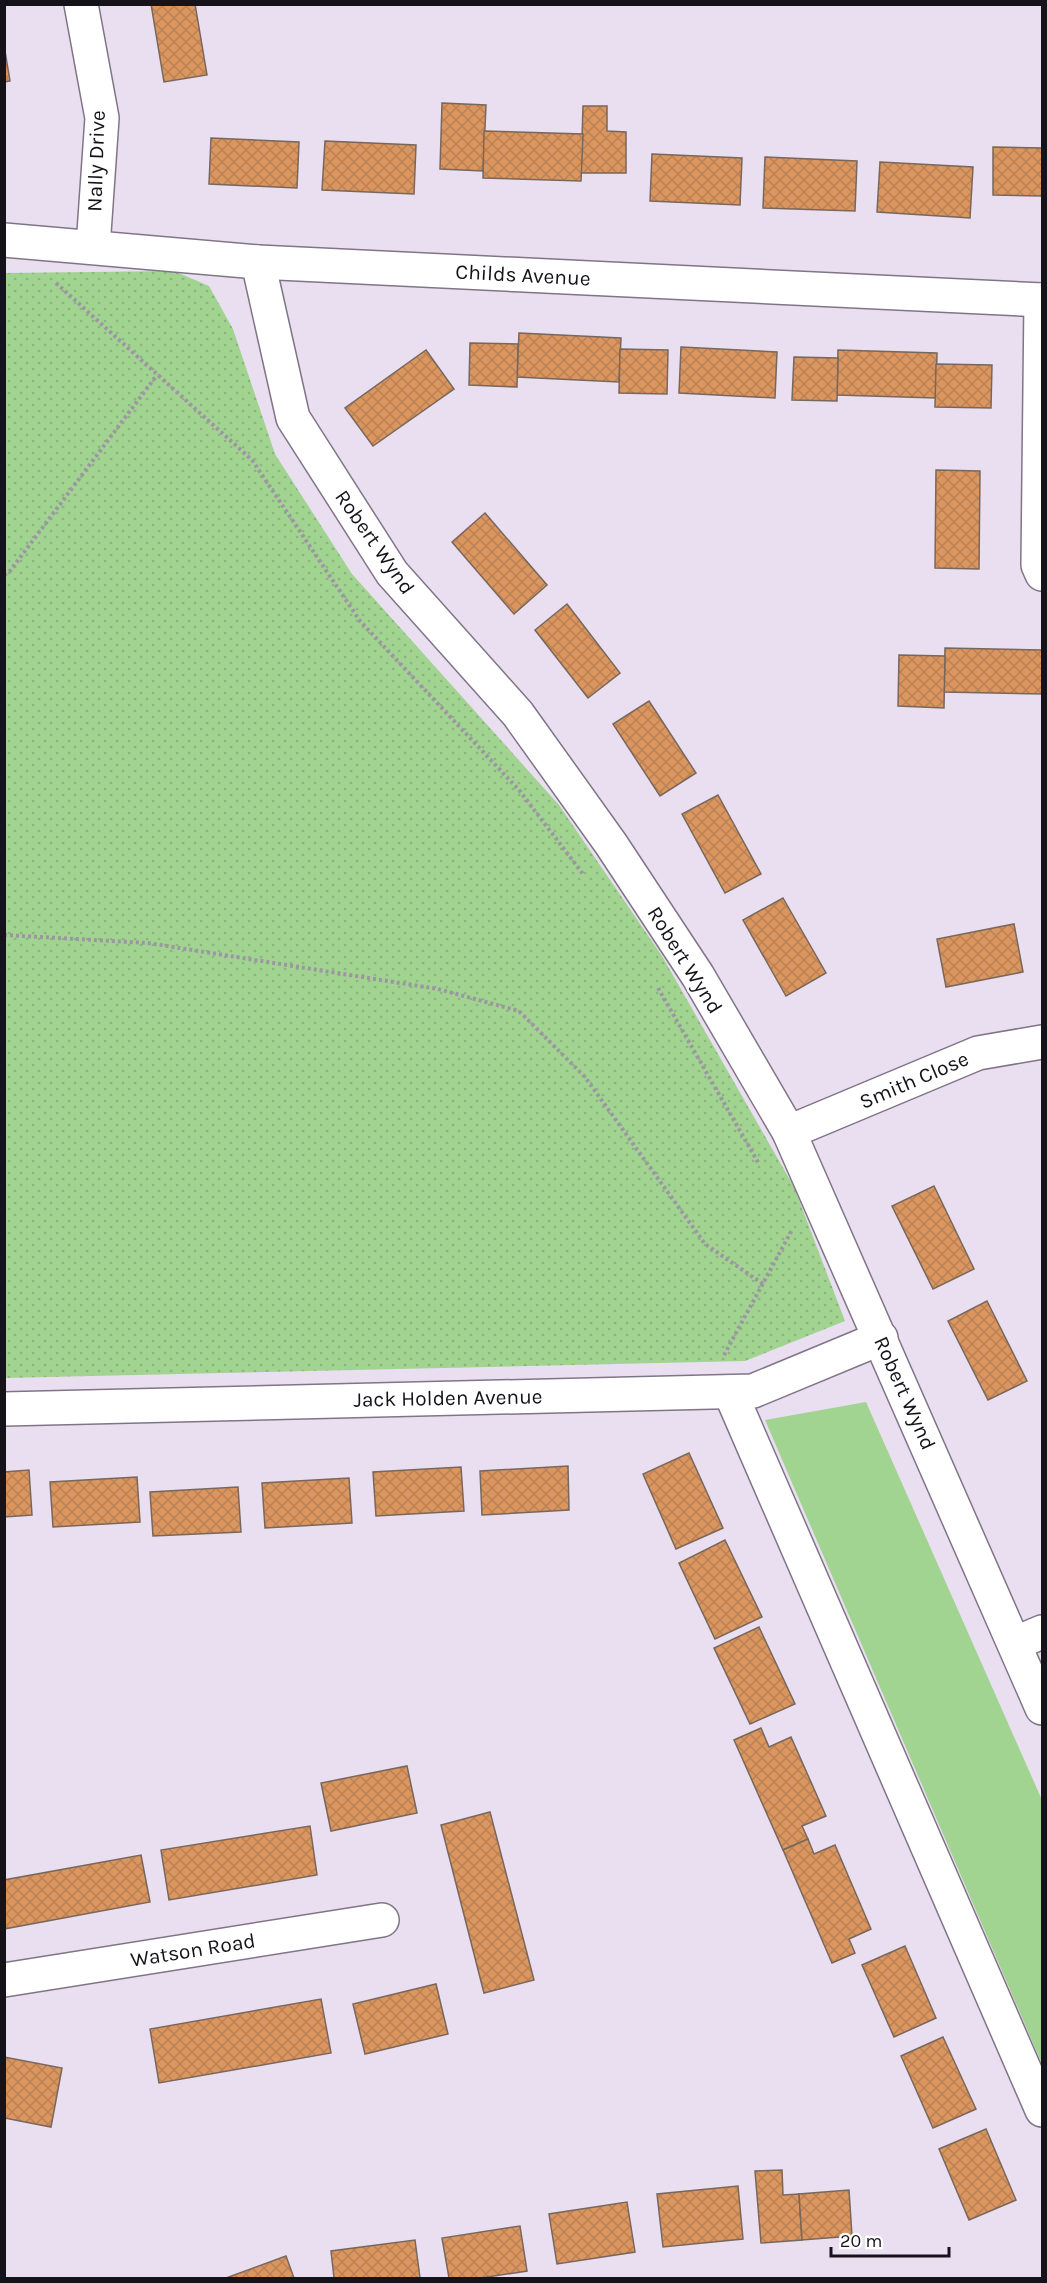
<svg xmlns="http://www.w3.org/2000/svg" width="1047" height="2283" viewBox="0 0 1047 2283" font-family="Karla,sans-serif">
  <defs>
    <pattern id="park-dots" width="8" height="8" patternUnits="userSpaceOnUse" patternTransform="scale(1.5)"><rect width="8" height="8" fill="#a2d491"/><path d="M2 2h.1M6 6h.1" fill="none" stroke="#8bb57c" stroke-width="1.8" stroke-linecap="round"/></pattern>
    <pattern id="building-cross-hatch" width="8" height="8" patternUnits="userSpaceOnUse" patternTransform="scale(1.5)"><rect width="8" height="8" fill="#db9660"/><path d="M0 0l8 8M0 8l8-8" fill="none" stroke="#bb8053"/></pattern>
  </defs>
  <rect width="100%" height="100%" fill="#eadef1"/>
  <polygon fill="#a2d491" points="866,1402 1042,1800 1042,2064 765,1420"/>
  <polygon fill="url(#park-dots)" points="174,271 209,286 233,329 275,454 352,574 559,805 662,956 794,1187 845,1321 745,1361 5,1378 4,273"/>
  <g fill="url(#building-cross-hatch)" stroke="#78675b" stroke-width="1.5">
    <polygon points="151,4 195,4 207,75 164,82"/>
    <polygon points="4,45 10,81 4,82"/>
    <polygon points="442,103 486,105 483,171 440,169"/>
    <polygon points="583,106 607,106 607,131 626,132 626,173 581,173"/>
    <polygon points="484,131 583,134 581,181 483,178"/>
    <polygon points="211,138 299,142 297,188 209,184"/>
    <polygon points="325,141 416,145 414,194 322,190"/>
    <polygon points="993,147 1042,148 1042,196 993,195"/>
    <polygon points="652,154 742,158 740,205 650,201"/>
    <polygon points="765,157 857,161 855,211 763,208"/>
    <polygon points="880,162 973,167 970,218 877,212"/>
    <polygon points="519,333 621,338 619,382 517,377"/>
    <polygon points="470,343 518,344 517,387 469,385"/>
    <polygon points="681,347 777,352 775,398 679,393"/>
    <polygon points="620,349 668,350 667,394 619,393"/>
    <polygon points="426,350 454,389 373,446 345,408"/>
    <polygon points="838,350 937,353 936,398 837,395"/>
    <polygon points="794,357 838,358 837,401 792,400"/>
    <polygon points="936,364 992,365 991,408 935,407"/>
    <polygon points="936,470 980,471 979,569 935,568"/>
    <polygon points="485,513 547,585 514,614 452,542"/>
    <polygon points="567,604 620,673 588,698 535,630"/>
    <polygon points="945,648 1042,650 1042,694 944,692"/>
    <polygon points="899,655 945,656 944,708 898,706"/>
    <polygon points="649,701 696,773 660,796 613,724"/>
    <polygon points="718,795 761,874 725,893 682,814"/>
    <polygon points="783,898 826,973 786,996 743,920"/>
    <polygon points="1014,924 1023,972 946,987 937,939"/>
    <polygon points="934,1186 974,1269 933,1289 892,1206"/>
    <polygon points="987,1301 1027,1381 988,1400 948,1321"/>
    <polygon points="689,1453 723,1528 676,1549 643,1474"/>
    <polygon points="568,1466 569,1510 482,1515 480,1471"/>
    <polygon points="461,1467 464,1511 376,1516 373,1472"/>
    <polygon points="29,1470 32,1515 4,1517 4,1472"/>
    <polygon points="137,1477 140,1522 53,1527 50,1482"/>
    <polygon points="349,1478 352,1523 265,1528 262,1483"/>
    <polygon points="238,1487 241,1532 153,1536 150,1492"/>
    <polygon points="725,1540 762,1617 715,1639 679,1563"/>
    <polygon points="759,1627 795,1704 750,1724 714,1648"/>
    <polygon points="761,1728 769,1747 791,1737 826,1816 802,1826 808,1839 783,1850 734,1740"/>
    <polygon points="407,1766 417,1813 331,1831 321,1783"/>
    <polygon points="490,1812 534,1980 484,1993 441,1825"/>
    <polygon points="310,1826 317,1875 169,1900 161,1850"/>
    <polygon points="808,1839 814,1854 835,1845 871,1929 849,1939 855,1953 832,1963 783,1850"/>
    <polygon points="141,1855 150,1902 4,1929 4,1880"/>
    <polygon points="905,1946 936,2018 894,2037 862,1965"/>
    <polygon points="436,1984 448,2034 365,2054 353,2004"/>
    <polygon points="321,1999 331,2053 159,2083 150,2029"/>
    <polygon points="943,2037 976,2109 933,2128 901,2056"/>
    <polygon points="4,2057 62,2068 51,2127 4,2118"/>
    <polygon points="986,2129 1016,2200 969,2220 939,2149"/>
    <polygon points="782,2170 783,2195 799,2194 802,2240 761,2243 755,2171"/>
    <polygon points="738,2186 743,2239 663,2247 657,2194"/>
    <polygon points="849,2190 852,2236 802,2240 799,2194"/>
    <polygon points="627,2202 635,2252 557,2264 549,2214"/>
    <polygon points="520,2226 527,2271 481,2278 449,2278 442,2238"/>
    <polygon points="415,2240 420,2278 334,2278 331,2251"/>
    <polygon points="286,2256 294,2278 226,2278"/>
  </g>
  <g fill="none" stroke-linecap="round" stroke-linejoin="round">
    <defs>
      <g id="street">
        <polyline points="81,4 102,118 93,247"/>
        <polyline points="4,240 258,262 1042,300"/>
        <polyline points="258,262 293,418 392,573 518,714 611,844 698,976 789,1132 1042,1708"/>
        <polyline points="1041,300 1038,565 1042,574"/>
        <polyline points="789,1132 978,1053 1042,1042"/>
        <polyline points="730,1392 1042,2110"/>
        <polyline points="4,1409 753,1391 881,1338"/>
        <polyline points="1016,1643 1042,1632"/>
        <polyline points="4,1980 382,1920"/>
      </g>
    </defs>
    <use href="#street" stroke="#807587" stroke-width="36"/>
    <g stroke="#9e95a4" stroke-width="4" stroke-dasharray="3 3" stroke-linecap="butt">
      <polyline points="56,283 252,460 360,621 519,790 583,874"/>
      <polyline points="4,575 10,571 157,375"/>
      <polyline points="4,935 148,943 438,989 519,1011 585,1077 705,1244 763,1284"/>
      <polyline points="658,988 759,1164"/>
      <polyline points="724,1355 792,1230"/>
    </g>
    <use href="#street" stroke="#fff" stroke-width="33"/>
  </g>
  <g text-anchor="middle" dominant-baseline="central" stroke-width="4.5" stroke-linejoin="round" paint-order="stroke">
    <g font-size="21" fill="#161219" stroke="#fff">
      <text transform="translate(96 161) rotate(-88)">Nally Drive</text>
      <text transform="translate(523 275) rotate(3)">Childs Avenue</text>
      <text transform="translate(375 542) rotate(55)">Robert Wynd</text>
      <text transform="translate(685 960) rotate(58)">Robert Wynd</text>
      <text transform="translate(914 1080) rotate(-23)">Smith Close</text>
      <text transform="translate(905 1393) rotate(66)">Robert Wynd</text>
      <text transform="translate(448 1398) rotate(-1)">Jack Holden Avenue</text>
      <text transform="translate(193 1950) rotate(-9)">Watson Road</text>
    </g>
  </g>
  <rect width="1047" height="2283" fill="none" stroke="#161219" stroke-width="12"/>
  <path d="M831 2247v9h118v-9" fill="none" stroke="#161219" stroke-width="3"/>
  <text x="840" y="2247" font-size="18" fill="#161219" stroke="#ffffff" stroke-width="4.5" paint-order="stroke">20 m</text>
</svg>
